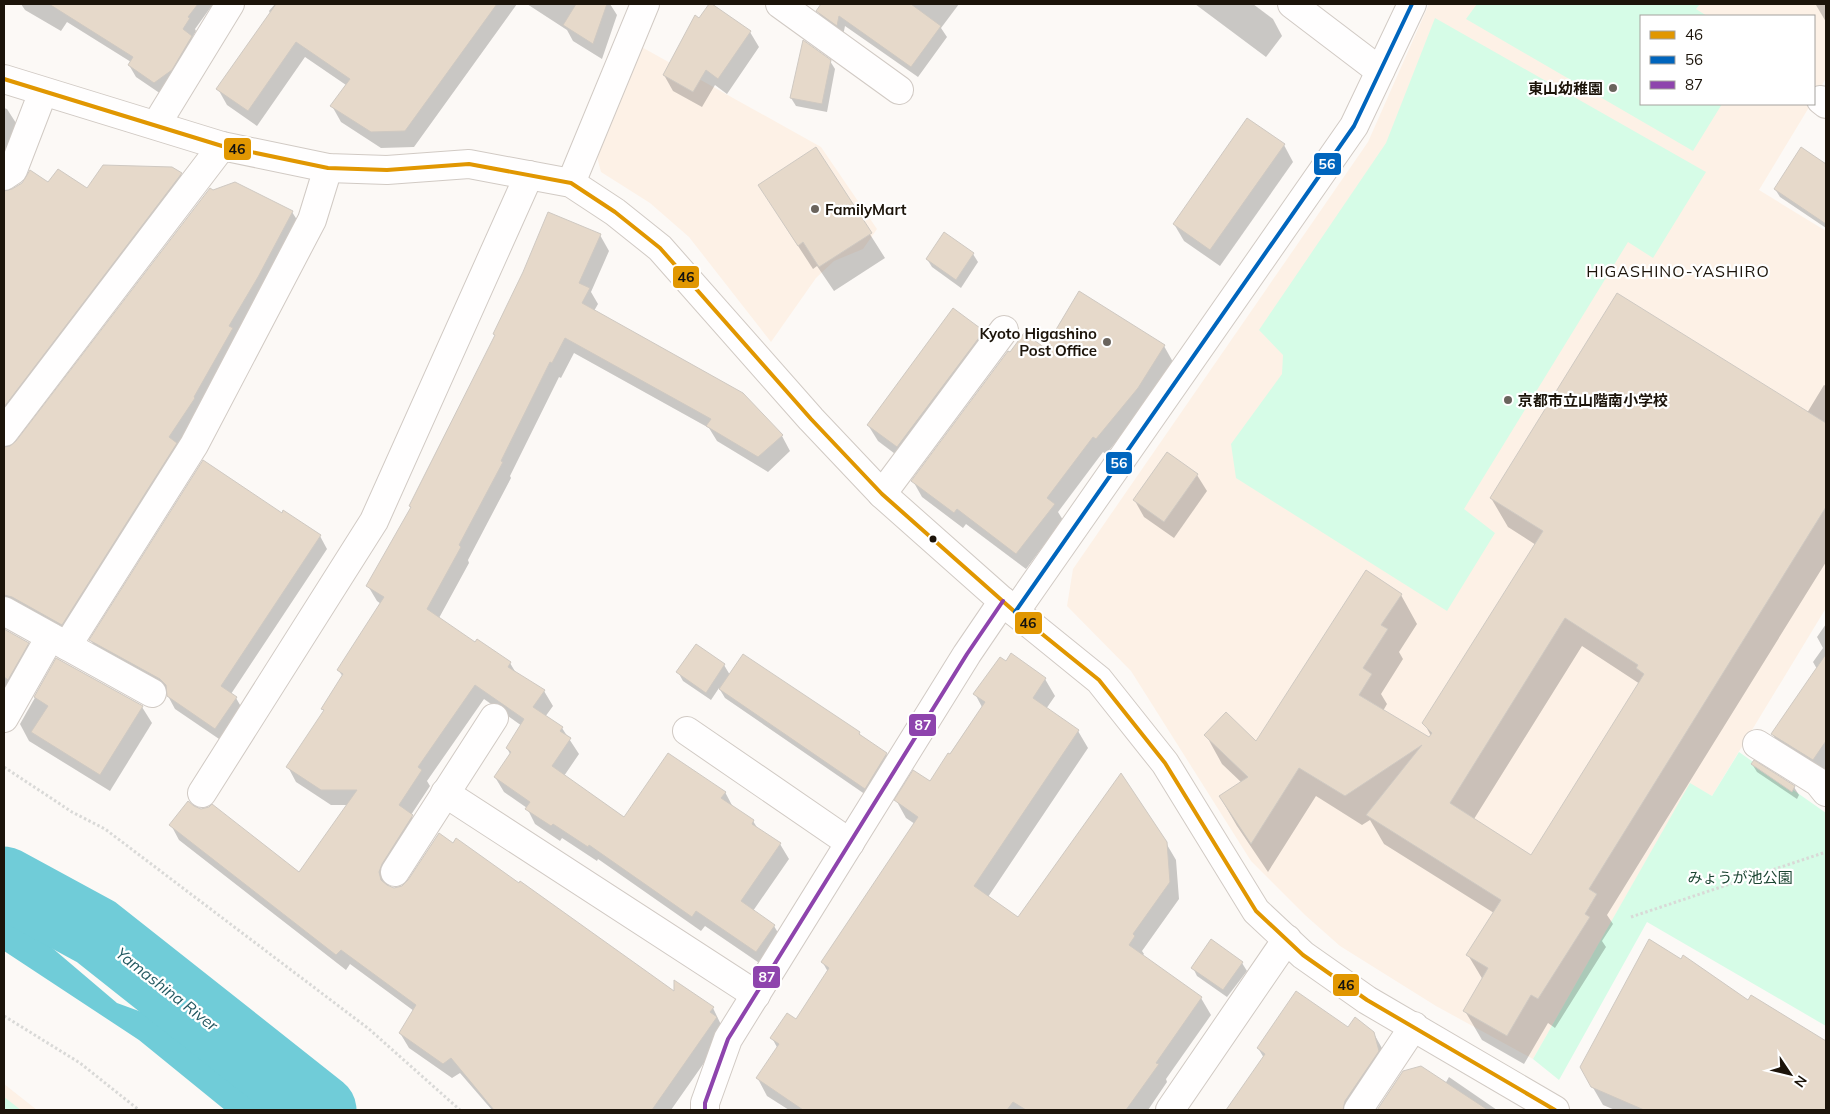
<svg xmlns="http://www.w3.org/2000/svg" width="1830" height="1114" viewBox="0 0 1830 1114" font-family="Mulish,'Noto Sans JP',sans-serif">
  <rect width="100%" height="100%" fill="#fcf9f6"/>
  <g fill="#fdf1e6">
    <polygon points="1429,4 1826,4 1826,78 1814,99 1814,16 1641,16 1641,104 1811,104 1759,190 1826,231 1826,608 1712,796 1690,784 1533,1059 1436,1006 1340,946 1305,915 1251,861 1131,671 1067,606 1073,569 1368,142"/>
    <polygon points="638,45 821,147 877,229 863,249 834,261 816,278 771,342 689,237 650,203 601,172 595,149"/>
    <polygon points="4,1084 37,1110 4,1110"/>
  </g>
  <g fill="#d6fce7">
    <polygon points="1477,4 1700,4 1696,9 1707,16 1641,16 1641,104 1722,104 1693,151 1466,19"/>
    <polygon points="1435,18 1706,172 1653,258 1628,242 1464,509 1495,533 1447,611 1236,478 1231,444 1282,374 1283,355 1259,330 1386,143"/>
    <polygon points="1739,752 1826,813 1826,1026 1647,922 1559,1080 1533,1059 1690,783 1712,796"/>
    <polygon points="4,1097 21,1110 4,1110"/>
  </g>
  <polygon fill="#70ccd8" points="4,907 117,1003 158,1018 256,1088 268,1110 225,1110 139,1040 4,951"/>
  <g fill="#0003" fill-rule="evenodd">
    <polygon points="21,4 213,4 195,29 196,31 192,38 198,49 161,94 136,77 129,65 131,62 67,22 61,31 25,10"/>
    <polygon points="275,4 329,4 334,7 337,4 517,4 414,147 381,148 341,122 332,106 346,85 305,57 257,126 227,105 218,89 270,13 269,11"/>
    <polygon points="527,4 610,4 617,15 602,59 573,41 567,30"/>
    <polygon points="820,4 959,4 941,28 947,37 918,77 845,26 843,36 824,22 818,11 821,5"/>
    <polygon points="1195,4 1253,4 1273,19 1282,36 1266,57"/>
    <polygon points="1817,4 1826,4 1826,22 1816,5"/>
    <polygon points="750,32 759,47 727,94 715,85 702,107 673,91 664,75"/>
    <polygon points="830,61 835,69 827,112 796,106 791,98"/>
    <polygon points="4,108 7,109 16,123 4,155 11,166 4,178"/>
    <polygon points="1284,145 1293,162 1220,266 1184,241 1174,224"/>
    <polygon points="1801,148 1826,164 1826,228 1780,197 1775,189"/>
    <polygon points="816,149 885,258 834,291 817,266 813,269 774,209"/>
    <polygon points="181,174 189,188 4,431 4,192 49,184 88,190"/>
    <polygon points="292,212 301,226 70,639 4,612 4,449 11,447"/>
    <polygon points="600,235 609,251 591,292 598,304 594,311 782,436 790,451 768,472 717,441 709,428 574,353 561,378 559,377 510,476 511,478 468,560 469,563 439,618 475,644 510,663 516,673 544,691 553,706 545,717 562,728 579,754 564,776 625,818 725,792 734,809 753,821 758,829 780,844 789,859 753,911 774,926 783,941 765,967 705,926 701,931 598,859 597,861 562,838 560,841 535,824 527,808 504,792 495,777 510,754 507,748 522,726 484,699 427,781 430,786 411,815 421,831 390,879 388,887 713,1008 725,1033 671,1110 492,1110 460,1073 452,1078 409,1048 400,1033 414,1011 350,964 346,970 179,840 171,825 299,874 348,805 331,805 296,782 288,767 325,712 323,709 343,677 339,671 381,604 377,601 368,586 411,508 410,506"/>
    <polygon points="973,254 978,262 961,288 932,267 927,259"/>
    <polygon points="983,332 992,349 907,463 878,441 868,425"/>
    <polygon points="1164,346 1173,362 1147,404 1106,454 1103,452 1058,512 1063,520 1026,569 966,524 963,528 922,497 913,481 1045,350"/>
    <path d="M 1824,385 L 1826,386 L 1826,562 L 1607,915 L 1613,924 L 1602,941 L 1606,947 L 1555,1028 L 1548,1023 L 1524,1064 L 1482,1040 L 1465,1011 L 1483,980 L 1468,955 L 1494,913 L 1384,844 L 1370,820 L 1362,825 L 1316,796 L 1268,872 L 1237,826 L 1220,797 L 1242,783 L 1222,764 L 1206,735 L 1256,743 L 1401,595 L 1417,624 L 1399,652 L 1403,659 L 1381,694 L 1387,704 L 1383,711 L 1429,739 L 1431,736 L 1424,723 L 1536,545 L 1508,527 L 1491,498 L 1807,413 ZM 1582,646 L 1640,684 L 1532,856 L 1474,819 Z"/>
    <polygon points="1197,475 1207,491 1174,538 1144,517 1135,501"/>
    <polygon points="282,514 320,536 327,549 231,694 236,698 243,710 222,741 175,709 168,696 168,691 98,653 91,640"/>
    <polygon points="1826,624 1826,770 1822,776 1782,750 1773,735 1817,669 1813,662 1823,648 1817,637"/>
    <polygon points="4,630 28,644 36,658 4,715"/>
    <polygon points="57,659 142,707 152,723 110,791 29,741 20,724"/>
    <polygon points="1006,662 1045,679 1055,696 1046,709 1078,731 1088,748 988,897 1019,918 1166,843 1176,860 1179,899 1142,951 1144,954 1142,956 1201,998 1211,1015 1166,1079 1167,1082 1148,1110 789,1110 767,1096 758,1079 778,1049 772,1038 796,1021 828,972 823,963 915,824 906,818 896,800 930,783 982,707 975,694"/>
    <polygon points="724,665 730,675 859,733 861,736 886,754 891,762 869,797 725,698 719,688 711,700 683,681 678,672"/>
    <polygon points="1754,762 1794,787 1799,795 1797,799 1757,772 1752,764"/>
    <polygon points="1242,963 1247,971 1227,997 1197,976 1193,968"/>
    <polygon points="1751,997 1826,1042 1826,1110 1615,1110 1603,1105 1581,1067 1748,1002"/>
    <polygon points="1349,1028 1373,1032 1383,1050 1360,1110 1227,1110 1264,1058 1258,1048"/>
    <polygon points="1404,1072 1445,1084 1449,1077 1497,1110 1378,1110"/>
  </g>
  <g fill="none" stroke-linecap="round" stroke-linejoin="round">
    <polyline stroke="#70ccd8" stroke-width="71" points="4,882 96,932 321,1110"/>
  </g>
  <g fill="#e6d9ca" stroke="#cfc9c2" fill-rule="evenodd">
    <polygon points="49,4 198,4 188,17 190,18 183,29 192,36 172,70 154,83 128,65 133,57"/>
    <polygon points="276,4 497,4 405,131 371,132 330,106 350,79 296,42 248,111 216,89"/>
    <polygon points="576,4 607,4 593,44 563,25"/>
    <polygon points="709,4 712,4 751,31 718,79 706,70 693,92 663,75 695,15 699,18"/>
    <polygon points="821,4 911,4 941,26 911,67 839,16 837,26 816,11"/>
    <polygon points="803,40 831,60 822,104 790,98"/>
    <polygon points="1247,118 1285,144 1210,250 1173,224"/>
    <polygon points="816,147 872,233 819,267 803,242 798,246 758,185"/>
    <polygon points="1801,147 1826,164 1826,224 1774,189"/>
    <polygon points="103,165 172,167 182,173 4,407 4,191 12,189 22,183 30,170 48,182 58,169 87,188"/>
    <polygon points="235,182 293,211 258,277 229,326 233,328 194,397 195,398 169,437 177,443 62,625 12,597 4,595 4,447 10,446 16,441 210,188 213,190"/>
    <polygon points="548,212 601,234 579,283 590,288 582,303 743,393 783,435 758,457 706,426 711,419 565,338 552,363 550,362 501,461 503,462 459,545 461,547 427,609 475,642 477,639 511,662 508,667 545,690 533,707 563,727 560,731 571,738 552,766 624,817 668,753 726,792 721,798 754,820 752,824 781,843 741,901 775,925 756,952 696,911 692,917 589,845 588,847 553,824 551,826 525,809 530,802 494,777 511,752 506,748 524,719 475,685 418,767 422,770 399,805 413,815 382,864 379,872 381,880 387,885 394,888 402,886 408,880 439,833 453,843 456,838 519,883 520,881 674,991 674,980 714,1007 710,1012 717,1017 652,1110 494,1110 451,1058 443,1064 399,1033 416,1005 341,950 336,955 169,825 188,801 194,806 201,809 209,807 212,804 299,872 357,790 321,790 286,767 324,710 321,709 343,674 337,670 384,597 366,586 411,507 409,506 495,335 493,334 523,272"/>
    <polygon points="944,232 974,253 956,280 926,259"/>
    <polygon points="1079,291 1165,345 1138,388 1096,439 1093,437 1047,498 1055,504 1016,554 957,509 954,513 911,481 1008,351 1010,352 1024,333 1045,348"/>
    <path d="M 1617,293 L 1826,423 L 1826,507 L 1589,889 L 1597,894 L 1585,914 L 1590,917 L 1538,999 L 1531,995 L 1507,1036 L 1463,1011 L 1488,968 L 1466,955 L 1501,900 L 1366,815 L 1422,745 L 1345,796 L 1299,768 L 1251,844 L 1219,796 L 1248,777 L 1204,735 L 1226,712 L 1256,741 L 1366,570 L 1402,594 L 1381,625 L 1388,629 L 1363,668 L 1372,674 L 1359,695 L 1429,737 L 1432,733 L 1422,723 L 1543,531 L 1490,498 ZM 1565,618 L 1638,665 L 1636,668 L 1644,674 L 1531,855 L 1450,803 Z"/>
    <polygon points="953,308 984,331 897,447 867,425"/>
    <polygon points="1167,452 1198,474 1164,522 1133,500"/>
    <polygon points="203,460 282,513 283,510 321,535 221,686 237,697 215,729 167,696 166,685 160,679 89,640"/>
    <polygon points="4,629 29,643 8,680 4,677"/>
    <polygon points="696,644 725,664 706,693 676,672"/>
    <polygon points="1011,653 1046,678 1033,698 1079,730 974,886 1018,917 1121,773 1167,842 1170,882 1133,934 1135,936 1129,945 1202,997 1156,1063 1159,1064 1126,1110 1026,1110 1013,1102 1007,1110 803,1110 756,1078 779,1044 770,1038 787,1013 796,1019 829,968 821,962 918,817 894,800 913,770 930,781 948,753 950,754 985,702 973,694 1000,657 1006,661"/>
    <polygon points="743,654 860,732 859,734 887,753 865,789 719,689"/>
    <polygon points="1826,654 1826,741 1813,760 1771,734"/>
    <polygon points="56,658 143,706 100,775 31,732 48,706 34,697"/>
    <polygon points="1754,760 1795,786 1792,792 1751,764"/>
    <polygon points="1211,939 1243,962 1223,990 1191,968"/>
    <polygon points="1649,939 1681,959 1683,955 1748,1000 1751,995 1826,1041 1826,1110 1644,1110 1591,1087 1580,1067"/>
    <polygon points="1296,991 1348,1027 1355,1017 1374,1032 1379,1051 1345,1101 1343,1110 1226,1110 1265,1054 1257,1048"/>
    <polygon points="1421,1066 1488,1110 1377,1110 1403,1071"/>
  </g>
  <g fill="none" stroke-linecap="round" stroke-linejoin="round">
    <defs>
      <g id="minor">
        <polyline points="780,4 899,90"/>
        <polyline points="1292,4 1380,71"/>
        <polyline points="4,79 222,146 328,168 387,170 469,164 571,183 615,212 660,248 811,419 882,494 1015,612 1099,680 1165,763 1256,911 1303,955 1367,1000 1555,1110"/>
        <polyline points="1821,100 1826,104"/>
        <polyline points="156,125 230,4"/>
        <polyline points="4,176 13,170 43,92"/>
        <polyline points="571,183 645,4"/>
        <polyline points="4,432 222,146"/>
        <polyline points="882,494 1004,330"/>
        <polyline points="4,611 152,693"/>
        <polyline points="1015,612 1354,126 1412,4"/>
        <polyline points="67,646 194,445 312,220 328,168"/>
        <polyline points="4,718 50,637"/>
        <polyline points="687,731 850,843"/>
        <polyline points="1757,744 1818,782 1826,792"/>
        <polyline points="202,793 374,521 529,175"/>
        <polyline points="445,793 756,995"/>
        <polyline points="395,872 494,718"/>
        <polyline points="705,1110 705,1103 728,1039 967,654 1003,601"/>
        <polyline points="1170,1110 1287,939"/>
        <polyline points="1358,1110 1414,1026"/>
      </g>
    </defs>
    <use href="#minor" stroke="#d1cac4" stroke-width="30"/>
    <g stroke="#d9d9d7" stroke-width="3" stroke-dasharray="2.5 2.5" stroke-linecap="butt">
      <polyline points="4,767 72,812 105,829 369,1029 460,1110"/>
      <polyline points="1631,917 1826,852"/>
      <polyline points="4,1016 80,1063 139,1110"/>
    </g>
    <use href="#minor" stroke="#fffefe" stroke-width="28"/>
    <defs>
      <polyline id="bus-1" points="4,79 222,146 328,168 387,170 469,164 571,183 615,212 660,248 811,419 882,494 1015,612 1099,680 1165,763 1256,911 1303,955 1367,1000 1555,1110"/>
      <polyline id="bus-2" points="1015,612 1354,126 1412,4"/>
      <polyline id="bus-3" points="705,1110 705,1103 728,1039 967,654 1003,601"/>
    </defs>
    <use href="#bus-1" stroke="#fff" stroke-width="8"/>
    <use href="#bus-2" stroke="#fff" stroke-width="8"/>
    <use href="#bus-3" stroke="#fff" stroke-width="8"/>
    <use href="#bus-1" stroke="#e19701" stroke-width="4"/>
    <use href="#bus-2" stroke="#0065bd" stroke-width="4"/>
    <use href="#bus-3" stroke="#8e44ad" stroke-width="4"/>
  </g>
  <g fill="#6a645d" stroke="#fff" stroke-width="2">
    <circle cx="1613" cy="88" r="5"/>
    <circle cx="815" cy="209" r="5"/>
    <circle cx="1107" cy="342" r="5"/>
    <circle cx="1508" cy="400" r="5"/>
  </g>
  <circle fill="#1c140a" stroke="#fff" stroke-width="2" cx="933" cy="539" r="4.5"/>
  <g text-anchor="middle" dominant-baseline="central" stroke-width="4.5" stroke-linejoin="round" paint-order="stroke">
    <g font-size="15" font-weight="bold" fill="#1c140a" stroke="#fff" text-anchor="end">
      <text x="1603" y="88">東山幼稚園</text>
      <text x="825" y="209" text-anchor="start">FamilyMart</text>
      <text x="1097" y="333">Kyoto Higashino<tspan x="1097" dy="17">Post Office</tspan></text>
      <text x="1518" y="400" text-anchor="start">京都市立山階南小学校</text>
    </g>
    <g font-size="15" fill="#1b4532" stroke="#fff">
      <text x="1740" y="877">みょうが池公園</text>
    </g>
    <g font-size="16" letter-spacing="1" fill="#1c140a" stroke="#fff">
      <text x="1678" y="271">HIGASHINO-YASHIRO</text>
    </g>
    <g font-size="16" font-style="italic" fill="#245961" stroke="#fff">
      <text transform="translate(167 989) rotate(38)">Yamashina River</text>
    </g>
  </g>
  <g stroke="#fff" stroke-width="2">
    <rect x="223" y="137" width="29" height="24" rx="5" fill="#e19701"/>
    <rect x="1313" y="152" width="29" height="24" rx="5" fill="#0065bd"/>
    <rect x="672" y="265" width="28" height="24" rx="5" fill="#e19701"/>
    <rect x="1105" y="451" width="28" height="24" rx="5" fill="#0065bd"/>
    <rect x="1014" y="611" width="29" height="24" rx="5" fill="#e19701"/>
    <rect x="908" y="713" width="29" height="24" rx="5" fill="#8e44ad"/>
    <rect x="752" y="965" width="29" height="24" rx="5" fill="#8e44ad"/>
    <rect x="1332" y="973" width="28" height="24" rx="5" fill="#e19701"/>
  </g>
  <g font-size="14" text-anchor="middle" font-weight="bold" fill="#fff">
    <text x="1327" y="169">56</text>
    <text x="1119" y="468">56</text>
    <text x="923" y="730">87</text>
    <text x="767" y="982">87</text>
  </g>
  <g font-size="14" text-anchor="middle" font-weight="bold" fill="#111">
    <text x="237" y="154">46</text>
    <text x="686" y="282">46</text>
    <text x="1028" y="628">46</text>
    <text x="1346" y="990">46</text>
  </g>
  <rect width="1830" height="1114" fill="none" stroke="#1c140a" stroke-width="10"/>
  <rect x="1640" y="15" width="175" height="90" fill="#ffffff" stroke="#a4a19d"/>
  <rect x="1650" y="31" width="25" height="8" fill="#e19701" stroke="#a4a19d"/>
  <text x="1685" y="40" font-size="15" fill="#1c140a">46</text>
  <rect x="1650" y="56" width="25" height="8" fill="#0065bd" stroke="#a4a19d"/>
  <text x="1685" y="65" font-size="15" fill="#1c140a">56</text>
  <rect x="1650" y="81" width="25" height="8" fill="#8e44ad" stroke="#a4a19d"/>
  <text x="1685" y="90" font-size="15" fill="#1c140a">87</text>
  <g transform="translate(1790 1074) rotate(125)" stroke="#ffffff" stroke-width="4" paint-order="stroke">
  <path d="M0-4L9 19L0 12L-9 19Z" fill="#1c140a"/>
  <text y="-8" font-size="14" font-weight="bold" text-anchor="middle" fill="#1c140a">N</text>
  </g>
</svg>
